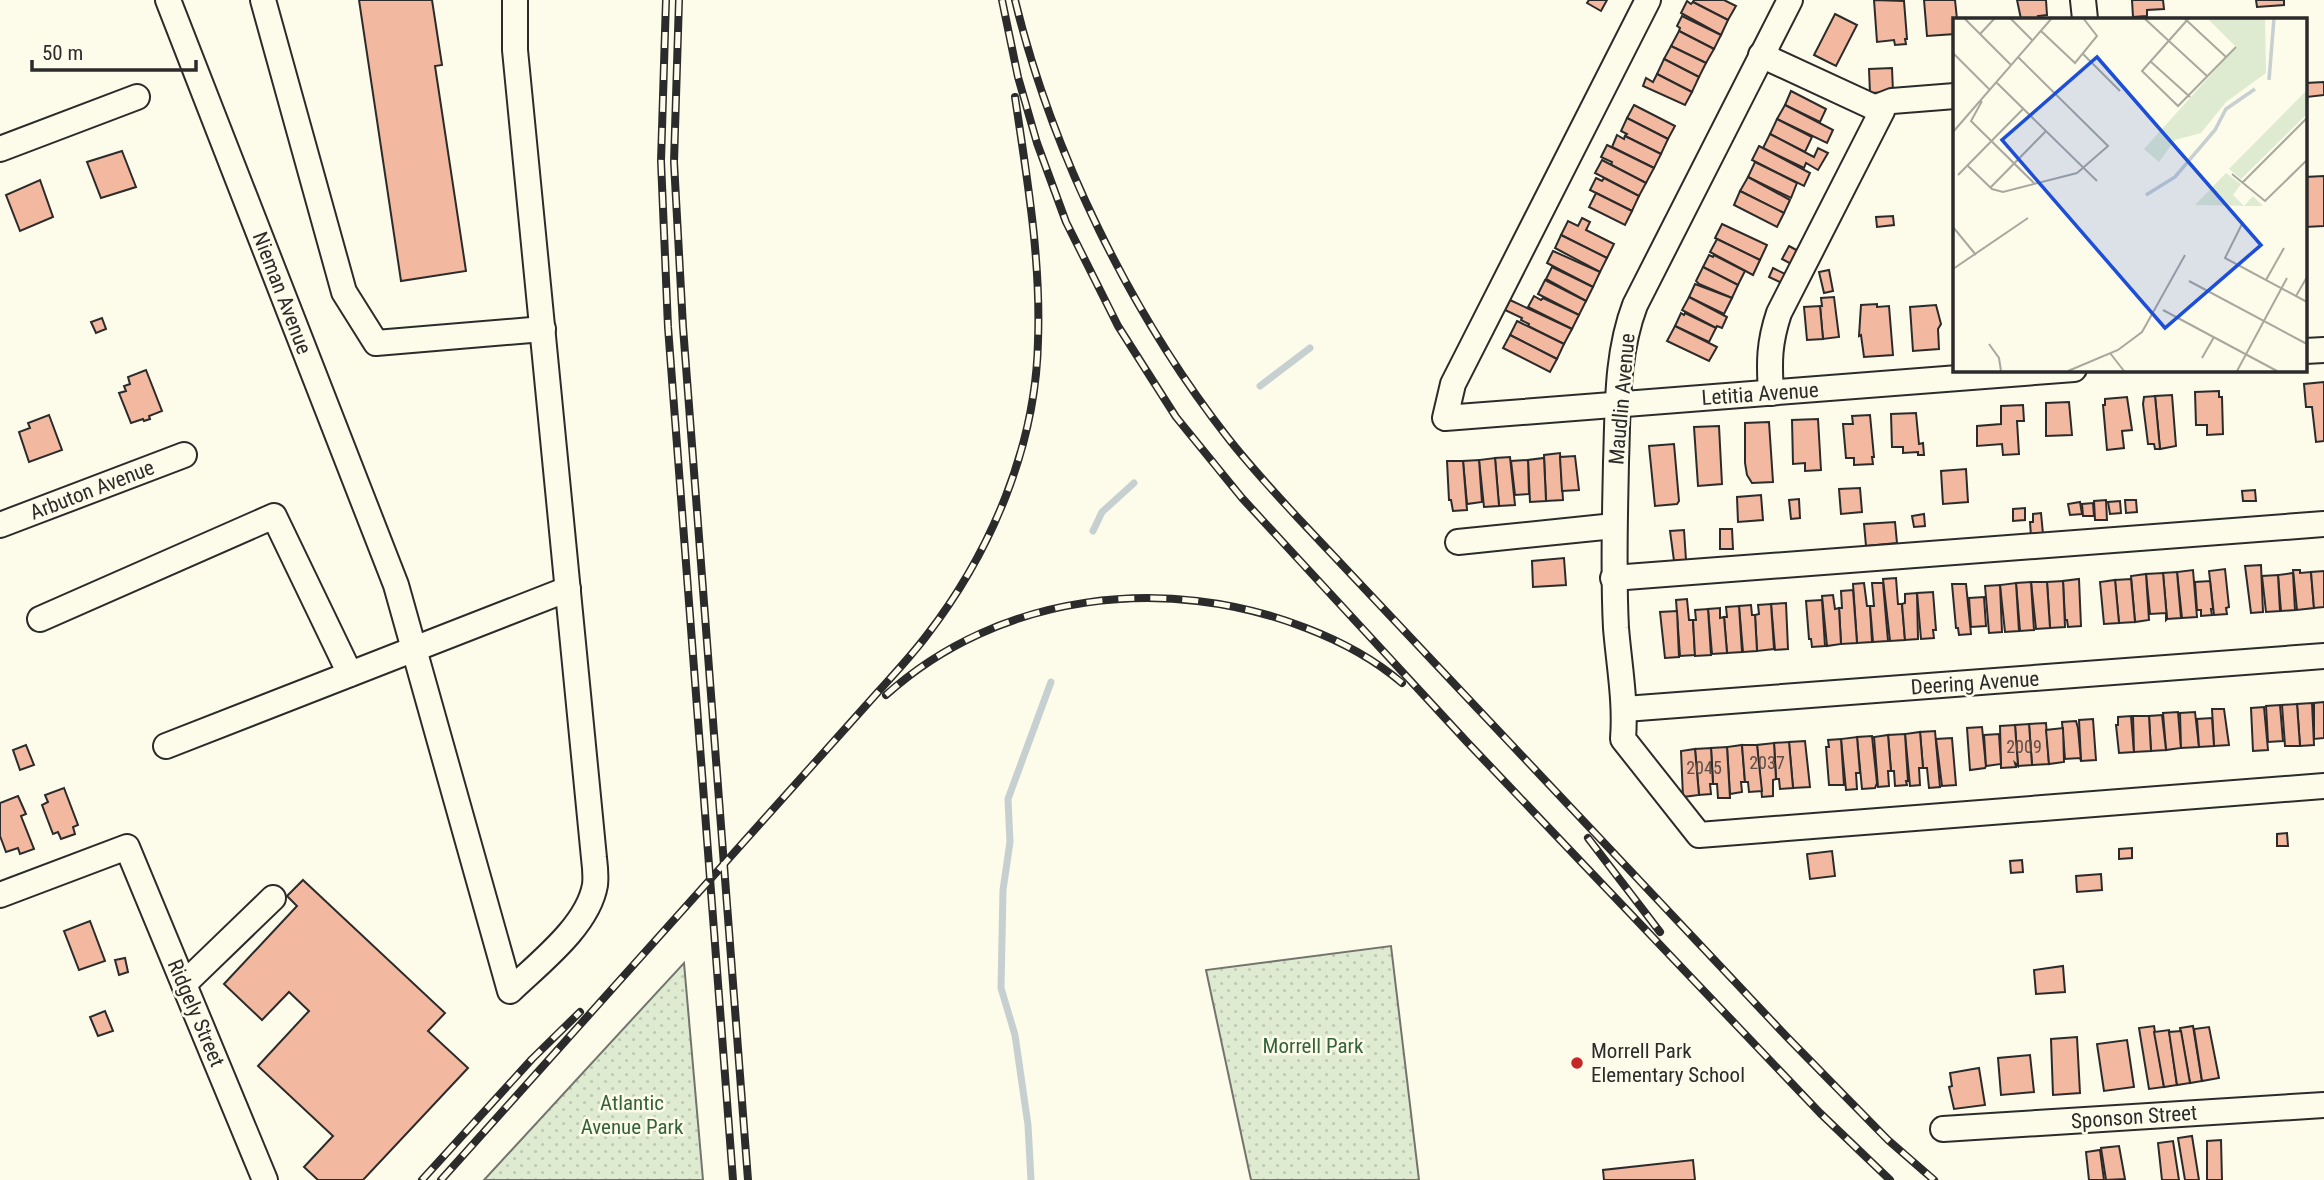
<svg xmlns="http://www.w3.org/2000/svg" width="2324" height="1180" viewBox="0 0 2324 1180" font-family="'Roboto Condensed',sans-serif">
  <defs>
    <pattern id="park-dots" width="8" height="8" patternUnits="userSpaceOnUse" patternTransform="scale(1.75)"><rect width="8" height="8" fill="#deebd1"/><path d="M2 2h.1M6 6h.1" fill="none" stroke="#bfcab4" stroke-width="1.8" stroke-linecap="round"/></pattern>
  </defs>
  <rect width="100%" height="100%" fill="#fdfbea"/>
  <g fill="url(#park-dots)" stroke="#74746e" stroke-width="2">
    <polygon points="1391,946 1419,1180 1251,1180 1206,970"/>
    <polygon points="684,963 703,1180 484,1180"/>
  </g>
  <g fill="none" stroke-linecap="round" stroke-linejoin="round">
    <g stroke="#c7d0d0" stroke-width="7">
      <polyline points="1260,386 1310,348"/>
      <polyline points="1093,531 1102,512 1134,483"/>
      <polyline points="1031,1180 1028,1125 1015,1035 1001,988 1003,890 1010,842 1008,799 1051,682"/>
    </g>
  </g>
  <g fill="#f2b8a0" stroke="#2b2b2b" stroke-width="2">
    <polygon points="359,0 432,0 442,65 435,66 466,271 401,281"/>
    <polygon points="1589,0 1607,0 1601,11 1587,3"/>
    <polygon points="1694,0 1724,0 1736,6 1728,20 1693,2"/>
    <polygon points="1874,0 1904,1 1907,39 1905,39 1906,44 1895,45 1894,40 1877,42"/>
    <polygon points="1924,0 1955,0 1957,19 1955,19 1955,34 1927,36"/>
    <polygon points="2017,0 2046,0 2047,15 2038,16 2039,19 2021,19"/>
    <polygon points="2132,0 2163,0 2164,9 2147,10 2147,16 2133,17"/>
    <polygon points="2256,0 2284,0 2284,5 2257,7"/>
    <polygon points="1687,1 1691,4 1693,2 1728,20 1721,35 1681,13"/>
    <polygon points="1835,14 1857,25 1836,66 1814,55"/>
    <polygon points="1682,16 1721,35 1714,49 1679,31 1680,28 1677,26"/>
    <polygon points="1679,31 1714,49 1706,63 1671,46"/>
    <polygon points="1671,46 1706,63 1699,77 1664,59"/>
    <polygon points="1664,59 1699,77 1692,92 1657,74"/>
    <polygon points="1892,68 1893,92 1870,93 1869,69"/>
    <polygon points="1657,74 1692,92 1685,105 1643,86 1646,78 1653,82"/>
    <polygon points="2324,82 2324,95 2307,97 2306,83"/>
    <polygon points="1791,91 1826,109 1820,122 1785,105"/>
    <polygon points="1634,105 1675,126 1668,139 1627,118"/>
    <polygon points="1785,105 1833,130 1827,143 1777,119"/>
    <polygon points="1627,118 1668,139 1661,154 1625,136 1627,134 1621,131"/>
    <polygon points="1777,119 1812,137 1805,152 1770,134"/>
    <polygon points="1770,134 1814,157 1818,148 1828,153 1818,170 1806,163 1804,168 1763,148"/>
    <polygon points="1617,135 1624,139 1625,136 1661,154 1654,168 1612,147"/>
    <polygon points="1607,145 1654,168 1646,183 1611,165 1612,162 1601,157"/>
    <polygon points="1759,146 1810,173 1804,186 1752,160"/>
    <polygon points="122,151 136,187 101,198 87,162"/>
    <polygon points="1602,160 1646,183 1639,196 1595,173"/>
    <polygon points="1755,162 1797,183 1791,198 1748,177"/>
    <polygon points="2324,176 2324,226 2305,227 2305,177"/>
    <polygon points="1748,177 1790,200 1784,213 1740,191"/>
    <polygon points="1596,178 1602,181 1604,178 1639,196 1632,211 1590,190"/>
    <polygon points="40,180 53,217 20,231 6,195"/>
    <polygon points="1740,191 1784,213 1777,227 1734,205"/>
    <polygon points="1596,193 1632,211 1625,225 1589,207"/>
    <polygon points="1893,216 1894,225 1877,227 1876,217"/>
    <polygon points="1582,218 1590,222 1586,230 1614,244 1607,258 1561,235 1568,221 1578,226"/>
    <polygon points="1722,224 1767,245 1760,260 1715,238"/>
    <polygon points="1561,235 1607,258 1600,272 1555,248"/>
    <polygon points="1717,239 1760,260 1753,275 1710,252"/>
    <polygon points="1789,246 1800,252 1793,265 1782,259"/>
    <polygon points="1553,251 1600,272 1593,287 1547,263"/>
    <polygon points="1709,255 1713,257 1714,255 1745,271 1738,285 1703,267"/>
    <polygon points="1552,267 1593,287 1586,301 1546,279"/>
    <polygon points="1703,267 1738,285 1732,298 1699,284 1696,281"/>
    <polygon points="1773,268 1787,275 1782,283 1769,277"/>
    <polygon points="1829,270 1833,291 1824,293 1819,272"/>
    <polygon points="1545,280 1586,301 1579,315 1538,294"/>
    <polygon points="1695,284 1732,298 1724,314 1689,297"/>
    <polygon points="1534,296 1541,300 1543,298 1579,315 1572,329 1528,307"/>
    <polygon points="1689,297 1727,317 1722,328 1717,326 1716,328 1682,310"/>
    <polygon points="1834,297 1839,337 1823,339 1820,306 1822,306 1821,298"/>
    <polygon points="1510,300 1572,329 1564,344 1528,326 1529,324 1521,320 1522,318 1505,310"/>
    <polygon points="1877,304 1877,307 1889,306 1893,355 1864,357 1861,335 1859,336 1861,305"/>
    <polygon points="1936,305 1941,324 1938,329 1939,349 1913,351 1910,307"/>
    <polygon points="1820,306 1823,339 1807,340 1804,307"/>
    <polygon points="1681,313 1684,315 1685,313 1716,328 1709,342 1675,326"/>
    <polygon points="102,318 106,329 96,333 91,322"/>
    <polygon points="1517,321 1564,344 1557,359 1510,335"/>
    <polygon points="1675,326 1717,347 1709,361 1667,341"/>
    <polygon points="1510,335 1557,359 1550,372 1503,348"/>
    <polygon points="146,370 162,411 149,416 150,419 144,421 143,419 131,423 119,393 126,391 124,386 130,384 128,377"/>
    <polygon points="2324,382 2324,441 2316,442 2312,407 2306,407 2304,384"/>
    <polygon points="2219,391 2219,397 2222,397 2223,434 2207,435 2207,425 2196,425 2195,392"/>
    <polygon points="2172,395 2176,446 2160,449 2155,396"/>
    <polygon points="2155,396 2160,449 2155,449 2154,444 2148,444 2143,404 2144,397"/>
    <polygon points="2127,397 2132,430 2122,431 2124,448 2107,450 2103,405 2105,405 2105,399"/>
    <polygon points="2069,402 2072,435 2046,436 2046,403"/>
    <polygon points="2023,405 2024,421 2017,421 2019,454 2003,455 2002,444 1977,446 1977,426 2001,424 2001,406"/>
    <polygon points="1916,413 1919,444 1923,443 1924,455 1918,455 1918,452 1903,453 1903,447 1892,447 1891,414"/>
    <polygon points="49,415 62,450 29,462 19,432 30,428 28,423"/>
    <polygon points="1870,415 1874,457 1872,457 1873,464 1854,465 1854,458 1846,458 1843,424 1853,424 1852,416"/>
    <polygon points="1818,419 1821,470 1805,471 1805,463 1793,464 1792,420"/>
    <polygon points="1769,422 1773,482 1752,483 1747,475 1745,463 1745,423"/>
    <polygon points="1719,426 1722,484 1698,486 1694,427"/>
    <polygon points="1674,444 1679,501 1677,504 1655,506 1649,446"/>
    <polygon points="1560,453 1563,500 1546,501 1544,455"/>
    <polygon points="1575,456 1579,490 1562,491 1560,457"/>
    <polygon points="1510,457 1515,505 1499,506 1495,458"/>
    <polygon points="1495,458 1499,506 1484,507 1479,460"/>
    <polygon points="1544,458 1546,501 1530,502 1528,460"/>
    <polygon points="1479,460 1482,502 1467,504 1463,461"/>
    <polygon points="1528,460 1529,494 1515,495 1511,461"/>
    <polygon points="1447,461 1463,461 1467,510 1453,511 1451,500 1449,500"/>
    <polygon points="1966,469 1968,502 1943,504 1941,471"/>
    <polygon points="1860,488 1862,512 1841,514 1839,489"/>
    <polygon points="2255,490 2256,501 2243,501 2242,491"/>
    <polygon points="1761,495 1763,520 1738,522 1737,497"/>
    <polygon points="1799,499 1800,518 1791,519 1789,500"/>
    <polygon points="2106,500 2107,520 2095,520 2094,501"/>
    <polygon points="2125,500 2136,500 2137,512 2126,513"/>
    <polygon points="2120,501 2121,513 2110,514 2108,502"/>
    <polygon points="2080,502 2082,514 2070,515 2068,504"/>
    <polygon points="2093,503 2094,516 2083,516 2082,504"/>
    <polygon points="2025,508 2025,520 2013,521 2013,509"/>
    <polygon points="2041,513 2043,534 2031,536 2030,522 2033,522 2033,514"/>
    <polygon points="1924,514 1925,526 1914,527 1912,516"/>
    <polygon points="1895,522 1897,543 1866,546 1864,524"/>
    <polygon points="1720,529 1732,529 1733,549 1720,549"/>
    <polygon points="1684,530 1686,560 1674,561 1670,531"/>
    <polygon points="1564,558 1566,585 1533,587 1532,561"/>
    <polygon points="2261,565 2263,612 2251,613 2245,566"/>
    <polygon points="2225,569 2229,607 2226,608 2227,614 2214,615 2209,571"/>
    <polygon points="2193,570 2197,617 2182,618 2177,572"/>
    <polygon points="2293,570 2300,570 2300,573 2311,572 2314,608 2297,610"/>
    <polygon points="2324,571 2324,607 2314,608 2311,572"/>
    <polygon points="2177,572 2181,618 2167,619 2163,573"/>
    <polygon points="2163,573 2167,619 2166,620 2166,613 2150,614 2146,574"/>
    <polygon points="2293,573 2295,610 2281,611 2278,575"/>
    <polygon points="2146,574 2149,620 2135,622 2131,576"/>
    <polygon points="2278,575 2280,611 2266,612 2262,576"/>
    <polygon points="1896,578 1898,604 1902,604 1905,640 1890,641 1883,579"/>
    <polygon points="2079,579 2081,626 2068,627 2067,620 2065,620 2063,581"/>
    <polygon points="2131,579 2135,622 2119,623 2115,580"/>
    <polygon points="2115,580 2119,623 2104,624 2100,582"/>
    <polygon points="2063,581 2065,627 2050,628 2047,582"/>
    <polygon points="2210,581 2213,609 2211,609 2212,615 2201,616 2201,610 2197,610 2195,582"/>
    <polygon points="2031,582 2047,582 2050,628 2036,629"/>
    <polygon points="2031,582 2034,630 2020,631 2016,583"/>
    <polygon points="1864,583 1867,606 1870,606 1872,642 1857,643 1853,584"/>
    <polygon points="1872,583 1883,583 1888,641 1873,642 1870,606 1874,606"/>
    <polygon points="2016,583 2019,631 2005,632 2000,585"/>
    <polygon points="1952,584 1966,584 1971,634 1959,635 1958,628 1956,628"/>
    <polygon points="2000,585 2002,632 1989,633 1985,586"/>
    <polygon points="1853,590 1857,643 1841,644 1839,608 1842,608 1841,591"/>
    <polygon points="1933,592 1936,630 1933,630 1934,638 1921,639 1917,593"/>
    <polygon points="1917,593 1918,639 1905,640 1902,604 1905,603 1905,594"/>
    <polygon points="1833,595 1835,609 1839,608 1841,644 1827,646 1822,596"/>
    <polygon points="1984,597 1986,626 1971,627 1969,598"/>
    <polygon points="1687,599 1689,620 1693,620 1695,655 1680,656 1676,600"/>
    <polygon points="1822,600 1825,646 1812,647 1811,639 1809,639 1806,601"/>
    <polygon points="1786,603 1788,649 1775,650 1771,604"/>
    <polygon points="1771,604 1774,649 1757,651 1755,615 1759,614 1758,605"/>
    <polygon points="1751,605 1752,615 1755,615 1757,651 1743,652 1739,606"/>
    <polygon points="1739,606 1742,652 1727,653 1724,617 1727,617 1726,607"/>
    <polygon points="1720,608 1720,618 1724,617 1727,653 1712,654 1708,609"/>
    <polygon points="1708,609 1711,655 1695,656 1693,620 1696,620 1695,610"/>
    <polygon points="1677,611 1679,657 1665,658 1660,612"/>
    <polygon points="2324,702 2324,738 2314,739 2314,703"/>
    <polygon points="2312,703 2314,745 2300,746 2297,704"/>
    <polygon points="2297,704 2300,746 2285,746 2282,705"/>
    <polygon points="2280,705 2283,741 2268,742 2266,706"/>
    <polygon points="2264,707 2268,750 2253,751 2251,708"/>
    <polygon points="2212,709 2224,709 2229,745 2214,746"/>
    <polygon points="2178,712 2181,748 2166,750 2163,713"/>
    <polygon points="2195,712 2199,747 2181,748 2180,713"/>
    <polygon points="2162,715 2166,750 2151,751 2149,716"/>
    <polygon points="2131,716 2134,752 2119,753 2116,725 2118,725 2118,717"/>
    <polygon points="2133,716 2149,716 2151,751 2134,752"/>
    <polygon points="2212,718 2214,746 2199,747 2197,719"/>
    <polygon points="2093,719 2096,760 2081,761 2079,720"/>
    <polygon points="2076,721 2078,728 2081,761 2080,758 2065,759 2062,722"/>
    <polygon points="2046,723 2049,764 2032,765 2029,724"/>
    <polygon points="2029,724 2032,765 2018,766 2015,725"/>
    <polygon points="2015,725 2018,766 2015,763 2016,767 2001,768 2000,726"/>
    <polygon points="1982,727 1986,766 1985,768 1970,770 1967,728"/>
    <polygon points="2063,728 2064,762 2049,764 2046,730"/>
    <polygon points="1935,731 1940,787 1929,788 1927,768 1923,768 1920,732"/>
    <polygon points="1920,732 1923,768 1919,768 1920,785 1910,786 1905,734"/>
    <polygon points="1905,734 1908,781 1906,781 1907,785 1895,786 1894,771 1891,771 1888,735"/>
    <polygon points="1999,734 2001,764 1986,766 1984,735"/>
    <polygon points="1888,735 1891,771 1888,771 1889,786 1878,787 1874,737"/>
    <polygon points="1872,736 1877,783 1875,788 1862,789 1857,737"/>
    <polygon points="1857,737 1860,773 1856,773 1857,789 1846,790 1841,739"/>
    <polygon points="1952,738 1956,785 1942,786 1936,739"/>
    <polygon points="1841,739 1844,785 1829,785 1826,747 1829,747 1828,740"/>
    <polygon points="1805,741 1810,787 1793,788 1789,742"/>
    <polygon points="1789,742 1793,788 1780,789 1779,779 1776,779 1774,743"/>
    <polygon points="1774,743 1776,779 1773,780 1773,796 1762,797 1757,745"/>
    <polygon points="26,745 34,765 20,770 13,750"/>
    <polygon points="1742,745 1745,782 1741,782 1742,792 1730,794 1727,747"/>
    <polygon points="1742,745 1757,745 1762,791 1749,792 1748,782 1745,782"/>
    <polygon points="1727,747 1730,798 1718,798 1717,784 1713,784 1711,748"/>
    <polygon points="1711,748 1713,784 1710,784 1711,794 1699,795 1695,749"/>
    <polygon points="1695,749 1699,795 1683,797 1681,751"/>
    <polygon points="64,788 78,825 73,827 75,834 61,839 58,832 53,834 42,805 48,802 45,795"/>
    <polygon points="18,796 26,814 21,816 34,849 20,854 18,848 6,852 0,836 0,803"/>
    <polygon points="2287,833 2288,846 2277,846 2277,834"/>
    <polygon points="2132,848 2132,858 2119,859 2119,849"/>
    <polygon points="1832,851 1835,876 1810,879 1807,854"/>
    <polygon points="2022,860 2023,872 2011,873 2010,861"/>
    <polygon points="2101,874 2102,890 2077,892 2076,876"/>
    <polygon points="303,880 445,1013 428,1031 468,1068 363,1180 318,1180 304,1167 333,1136 258,1066 309,1011 289,992 262,1020 224,984 297,906 287,896"/>
    <polygon points="90,921 105,961 79,970 64,931"/>
    <polygon points="125,958 128,972 119,975 115,960"/>
    <polygon points="2063,966 2065,992 2036,994 2034,970"/>
    <polygon points="105,1011 113,1031 98,1036 90,1017"/>
    <polygon points="2154,1026 2164,1087 2149,1089 2139,1028"/>
    <polygon points="2193,1026 2202,1081 2190,1083 2180,1028"/>
    <polygon points="2209,1027 2219,1078 2202,1081 2194,1029"/>
    <polygon points="2169,1030 2177,1085 2164,1087 2154,1032"/>
    <polygon points="2181,1031 2190,1083 2177,1085 2169,1032"/>
    <polygon points="2077,1037 2080,1093 2053,1095 2051,1039"/>
    <polygon points="2127,1040 2134,1087 2104,1091 2097,1044"/>
    <polygon points="2030,1055 2034,1092 2001,1095 1998,1058"/>
    <polygon points="1979,1068 1985,1105 1954,1109 1949,1087 1952,1086 1950,1073"/>
    <polygon points="2192,1136 2199,1180 2185,1180 2178,1138"/>
    <polygon points="2221,1140 2222,1180 2207,1180 2207,1141"/>
    <polygon points="2173,1141 2179,1180 2162,1180 2158,1143"/>
    <polygon points="2119,1146 2125,1179 2106,1180 2101,1148"/>
    <polygon points="2100,1150 2104,1180 2089,1180 2086,1152"/>
    <polygon points="1693,1160 1695,1180 1604,1180 1603,1170"/>
  </g>
  <g fill="none" stroke-linecap="round" stroke-linejoin="round">
    <defs>
      <g id="minor">
        <path d="M 168,0 L 396,585 L 510,991 C 539,963 588,926 595,885 C 596,876 595,866 594,858 L 515,50 L 515,0"/>
        <polyline points="263,0 344,292 376,343 543,329"/>
        <polyline points="1648,0 1453,384 1445,418 2074,369"/>
        <path d="M 1790,0 L 1635,305 C 1616,355 1618,409 1616,462 C 1615,518 1613,572 1616,628 C 1619,665 1626,701 1623,739 L 1699,835 L 2324,786"/>
        <polyline points="2083,0 2085,19"/>
        <path d="M 1761,55 L 1882,111 L 1779,313 C 1769,343 1769,362 1771,393"/>
        <polyline points="1874,108 1892,101 1955,96"/>
        <polyline points="0,149 137,97"/>
        <polyline points="2305,351 2324,350"/>
        <polyline points="0,525 184,455"/>
        <polyline points="1458,542 1614,526"/>
        <polyline points="1613,578 2324,524"/>
        <polyline points="40,619 274,516 350,674"/>
        <polyline points="1625,709 2324,656"/>
        <polyline points="166,746 568,589"/>
        <polyline points="0,895 127,847 265,1180"/>
        <polyline points="184,984 273,898"/>
        <polyline points="1943,1129 2324,1105"/>
      </g>
    </defs>
    <use href="#minor" stroke="#2b2b2b" stroke-width="28"/>
    <use href="#minor" stroke="#fdfbea" stroke-width="24"/>
    <defs>
      <g id="rail">
        <polyline points="666,0 661,161 668,327 733,1180"/>
        <polyline points="679,0 674,162 683,327 748,1180"/>
        <polyline points="1002,0 1018,77 1037,143 1066,222 1118,326 1176,417 1242,498 1467,742 1820,1113 1890,1180"/>
        <path d="M 1015,0 C 1052,153 1131,314 1228,438 C 1250,466 1274,492 1298,518 L 1786,1036 L 1888,1140 L 1934,1180"/>
        <path d="M 886,695 C 999,593 1166,573 1306,628 C 1340,641 1374,659 1402,683"/>
        <polyline points="1588,838 1660,932"/>
        <polyline points="422,1180 532,1059 580,1012"/>
        <path d="M 441,1180 L 878,692 C 895,673 912,655 927,635 C 991,552 1036,446 1038,341 C 1041,259 1027,178 1015,97"/>
      </g>
    </defs>
    <use href="#rail" stroke="#2b2b2b" stroke-width="8"/>
    <use href="#rail" stroke="#fdfbea" stroke-width="5" stroke-dasharray="16" stroke-linecap="butt"/>
  </g>
  <circle fill="#c62828" stroke="#fdfbea" stroke-width="2.5" cx="1577" cy="1063" r="7"/>
  <g text-anchor="middle" dominant-baseline="central" stroke-width="5" stroke-linejoin="round" paint-order="stroke">
    <g font-size="18" fill="#5d4e48">
      <text x="2024" y="746">2009</text>
      <text x="1767" y="762">2037</text>
      <text x="1704" y="767">2045</text>
    </g>
    <g font-size="21" fill="#2b2b2b" stroke="#fdfbea">
      <text transform="translate(282 293) rotate(69)">Nieman Avenue</text>
      <text transform="translate(1760 394) rotate(-4)">Letitia Avenue</text>
      <text transform="translate(1622 399) rotate(-85)">Maudlin Avenue</text>
      <text transform="translate(92 490) rotate(-21)">Arbuton Avenue</text>
      <text transform="translate(1975 683) rotate(-4)">Deering Avenue</text>
      <text transform="translate(196 1013) rotate(67)">Ridgely Street</text>
      <text transform="translate(2134 1117) rotate(-4)">Sponson Street</text>
    </g>
    <g font-size="21" fill="#34623c" stroke="#fdfbea">
      <text x="1313" y="1046">Morrell Park</text>
      <text x="632" y="1103">Atlantic<tspan x="632" dy="24">Avenue Park</tspan></text>
    </g>
    <g font-size="21" fill="#2b2b2b" stroke="#fdfbea" text-anchor="start">
      <text x="1591" y="1051">Morrell Park<tspan x="1591" dy="24">Elementary School</tspan></text>
    </g>
  </g>
  <g transform="translate(1953 18)">
    <rect width="354" height="354" fill="#fdfbea"/>
    <path d="M 254,0 L 312,0 L 313,55 L 273,84 L 248,115 L 222,122 L 206,144 L 191,131 L 283,29 ZM 353,73 L 353,97 L 288,161 L 276,151 ZM 273,155 L 288,166 L 280,177 L 291,188 L 300,178 L 310,188 L 301,188 L 242,187 Z" fill="#deebd1"/>
    <path fill="none" stroke="#c7d0d0" stroke-width="3.5" d="M 316,62 L 321,0M 193,177 L 222,159 L 262,112 L 273,91 L 302,71"/>
    <path fill="none" stroke="#a9a89e" stroke-width="2" d="M 11,0 L 58,47M 57,0 L 80,23M 191,0 L 255,59M 231,0 L 273,39M 236,0 L 189,53 L 225,88 L 283,29M 88,13 L 122,45 L 144,18 L 130,0M 27,16 L 42,0M 0,35 L 37,72M 130,36 L 167,73M 197,43 L 237,79M 43,64 L 144,163M 29,83 L 18,103 L 82,166M 0,114 L 99,0M 14,147 L 39,171 L 50,174 L 124,155 L 155,128 L 65,39M 279,156 L 312,183 L 354,142M 5,157 L 70,91M 289,165 L 354,100M 37,170 L 93,113M 290,204 L 272,240 L 354,284M 0,209 L 23,237M 0,251 L 75,200M 313,262 L 331,230M 236,263 L 354,326M 343,278 L 354,259M 210,292 L 324,353M 36,326 L 46,340 L 48,353M 157,335 L 171,353M 249,340 L 261,319M 115,353 L 165,332 L 189,314 L 232,237M 284,353 L 334,260"/>
    <path fill="#1d4ed8" fill-opacity="0.15" stroke="#1d4ed8" stroke-width="3.5" d="M 144,39 L 308,227 L 212,310 L 49,122 Z"/>
    <rect width="354" height="354" fill="none" stroke="#2b2b2b" stroke-width="3.5"/>
  </g>
  <path d="M32 60v10h164v-10" fill="none" stroke="#2b2b2b" stroke-width="3.5"/>
  <text x="42" y="60" font-size="21" fill="#2b2b2b" stroke="#fdfbea" stroke-width="5" paint-order="stroke">50 m</text>
</svg>
